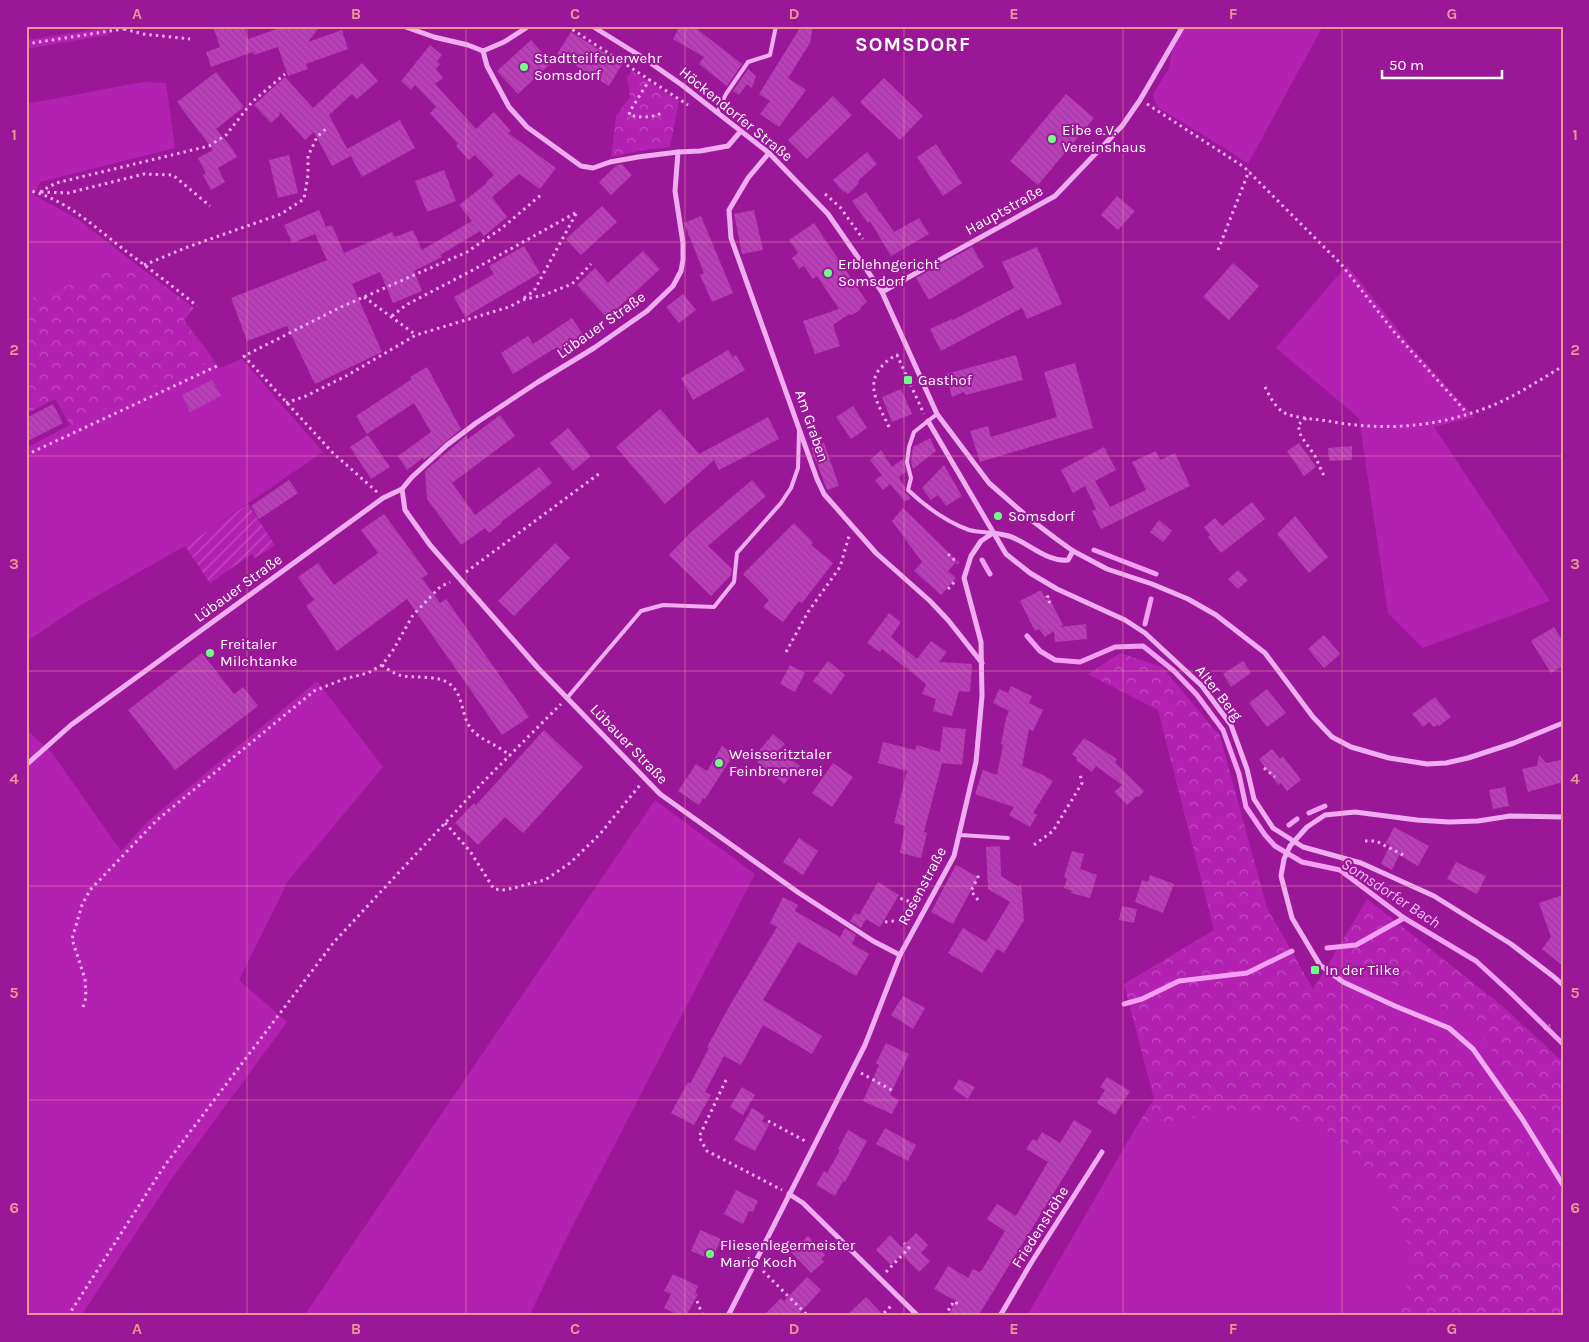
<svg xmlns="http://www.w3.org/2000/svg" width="1589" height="1342" viewBox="0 0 1589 1342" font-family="Karla,sans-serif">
  <defs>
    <pattern id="forest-crowns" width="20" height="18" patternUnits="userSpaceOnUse" patternTransform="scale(1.25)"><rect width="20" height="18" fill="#b321b2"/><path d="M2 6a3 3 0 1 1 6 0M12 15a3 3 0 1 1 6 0" fill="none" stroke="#c24dc1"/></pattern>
    <pattern id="garden-furrows" width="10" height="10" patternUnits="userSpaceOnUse" patternTransform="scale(1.25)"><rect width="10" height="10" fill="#b321b2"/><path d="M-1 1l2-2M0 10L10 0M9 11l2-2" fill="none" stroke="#c24dc1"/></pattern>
    <pattern id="building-back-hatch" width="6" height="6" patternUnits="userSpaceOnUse" patternTransform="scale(1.25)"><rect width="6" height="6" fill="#bf3dbd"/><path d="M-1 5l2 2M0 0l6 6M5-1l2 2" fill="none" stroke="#914390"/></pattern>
  </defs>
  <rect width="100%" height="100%" fill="#9a1897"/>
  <g fill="#b321b2">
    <polygon points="1185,26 1323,26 1248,164 1226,149 1157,107 1153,95 1169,68 1173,47"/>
    <polygon points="107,28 108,35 26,49 26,40"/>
    <polygon points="143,82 166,83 175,148 40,182 34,195 79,220 133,262 26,300 26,104"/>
    <polygon points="1347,265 1409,344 1474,417 1434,427 1550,601 1423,648 1388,613 1359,418 1276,348"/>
    <polygon points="242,359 323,452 185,546 81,605 26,642 26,448 70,425 213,360 220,368"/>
    <polygon points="317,681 383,767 288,881 239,980 287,1022 170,1181 81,1316 26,1316 26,729 52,753 121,851 147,822"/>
    <polygon points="655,800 755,874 572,1227 529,1316 304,1316"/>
    <polygon points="1334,955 1462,1017 1485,1041 1540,1119 1563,1158 1563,1209 1515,1130 1458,1049 1319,980"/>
    <polygon points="1272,1115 1325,1129 1362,1162 1390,1202 1417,1265 1395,1316 1027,1316 1135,1129 1188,1118"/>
  </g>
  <g fill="url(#forest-crowns)">
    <polygon points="632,71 679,101 670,147 643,150 611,157 616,116 630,97 627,77"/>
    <polygon points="133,262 194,308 184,320 214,360 70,425 55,399 26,414 26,300"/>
    <polygon points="1120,653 1162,667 1220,736 1267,908 1313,989 1319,980 1458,1049 1515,1130 1563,1209 1563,1316 1395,1316 1416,1265 1390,1202 1362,1162 1325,1129 1272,1115 1188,1118 1135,1129 1154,1099 1124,984 1214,930 1158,710 1088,674"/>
    <polygon points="1367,899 1500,1004 1563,1062 1563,1158 1540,1119 1485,1041 1462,1017 1334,955"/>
  </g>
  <polygon fill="url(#garden-furrows)" points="248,504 275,545 255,558 252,554 210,583 185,546"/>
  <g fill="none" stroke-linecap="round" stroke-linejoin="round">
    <g stroke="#f3a0f4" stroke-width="5">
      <polyline points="1094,550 1156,574"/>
      <polyline points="982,560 990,574"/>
      <polyline points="1145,624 1151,599"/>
      <polyline points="1027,636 1040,651 1055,660 1080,662 1115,647 1143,646 1174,671 1197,695 1223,730 1239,774 1246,807 1265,835 1275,846 1302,862 1340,870 1404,918 1476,961 1511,993 1563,1044"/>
      <polyline points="1309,813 1325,806"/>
      <polyline points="1289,825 1297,819"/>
      <polyline points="1327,948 1356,945 1404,918"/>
      <polyline points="1124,1004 1142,999 1179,981 1247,973 1292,951"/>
    </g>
  </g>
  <g fill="url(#building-back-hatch)">
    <polygon points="213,26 244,26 248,39 285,26 320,26 308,42 342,30 348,49 306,64 308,69 288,76 278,47 254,55 253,52 211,67 206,52 220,47"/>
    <polygon points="680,26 693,26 742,64 727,86 699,64 704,57 673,39"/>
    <polygon points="801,26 813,26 810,43 788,78 806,90 779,127 760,114 770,101 759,94"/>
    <polygon points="571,32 622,64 609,86 557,54"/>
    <polygon points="531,40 551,63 518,94 497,71"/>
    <polygon points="430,45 442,55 437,61 440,64 436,69 443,78 435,84 476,129 494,112 511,131 508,133 556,168 540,189 519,174 492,197 507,217 484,236 480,231 440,255 442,257 414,271 422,291 393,303 380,272 352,284 382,352 315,384 287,326 247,341 231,298 327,260 315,234 292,243 284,225 319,210 326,227 332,225 344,253 392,232 395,237 413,230 422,250 472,221 459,205 487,183 486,182 494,175 475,155 469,160 456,146 458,144 430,113 436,107 415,85 411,90 401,81"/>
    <polygon points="362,63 378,81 357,99 352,94 329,115 351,156 332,166 314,132 305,140 279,111 280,115 271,123 254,105 285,77 313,108"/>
    <polygon points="748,69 756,76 752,88 747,84 739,95 733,91"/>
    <polygon points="216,72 244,107 216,129 231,147 237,157 218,168 225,182 211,190 203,175 206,173 198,158 213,150 177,102"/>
    <polygon points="884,78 923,116 900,140 860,102"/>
    <polygon points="1066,94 1094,118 1038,185 1010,161"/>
    <polygon points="833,96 852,115 807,159 788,140"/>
    <polygon points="400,120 415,148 362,177 347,149"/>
    <polygon points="936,144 962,183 943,196 917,157"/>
    <polygon points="867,152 877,164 858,181 859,183 848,194 845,191 844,193 833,180"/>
    <polygon points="289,155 298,193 278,198 269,160"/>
    <polygon points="622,164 632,175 611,195 599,182 617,165"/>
    <polygon points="444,170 456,201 427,212 415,181"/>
    <polygon points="866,192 894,232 919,218 929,234 891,256 870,221 868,223 852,201"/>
    <polygon points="1117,196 1135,211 1118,230 1101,215"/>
    <polygon points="602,206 617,222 581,255 566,239"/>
    <polygon points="754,210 763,250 742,254 734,214"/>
    <polygon points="701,216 733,293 712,302 700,275 704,273 684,223"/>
    <polygon points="814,223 867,302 861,307 860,310 852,315 849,314 833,325 840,346 815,354 803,321 839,309 817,276 813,279 804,266 799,269 792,258 798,253 789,240"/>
    <polygon points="524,246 540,273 465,317 454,297 494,274 489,266"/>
    <polygon points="972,247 984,267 929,300 916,278"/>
    <polygon points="1037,247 1062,304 1027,319 1022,308 941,351 930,329 952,319 953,320 1014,288 1002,262"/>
    <polygon points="643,251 660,269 607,318 577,285 595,268 608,283"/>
    <polygon points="1233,263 1259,286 1229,320 1203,297"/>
    <polygon points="683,294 696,310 679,323 666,307"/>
    <polygon points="572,318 584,336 560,351 557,347 513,374 501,353 528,336 533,344"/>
    <polygon points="728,350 733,357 736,355 745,370 693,400 681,378"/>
    <polygon points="1016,355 1023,380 966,395 964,392 952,397 946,374"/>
    <polygon points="1075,363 1093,428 980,462 970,431 988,426 991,437 1057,417 1044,372"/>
    <polygon points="427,367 461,429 424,460 423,458 407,470 398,456 431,432 414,403 367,434 356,416 412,379 410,377"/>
    <polygon points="212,380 221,396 190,412 182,395"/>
    <polygon points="901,389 912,414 892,422 882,397"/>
    <polygon points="53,404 63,423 26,442 26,418"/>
    <polygon points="853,406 867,428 851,439 836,417"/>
    <polygon points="660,409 699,454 768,417 779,439 719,470 714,460 665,504 616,447"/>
    <polygon points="500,415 515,436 452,483 475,515 539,467 552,483 501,522 502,523 489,533 485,528 461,545 427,499 425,471 466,436 468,439"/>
    <polygon points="568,428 591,456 573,471 550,443"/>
    <polygon points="368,435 390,467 371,479 350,447"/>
    <polygon points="930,438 936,451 913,469 911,462 913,447"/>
    <polygon points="824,443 839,486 827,490 811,448"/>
    <polygon points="1299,443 1316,467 1304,476 1287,451"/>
    <polygon points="1352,446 1352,460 1329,461 1328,448"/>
    <polygon points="1104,447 1116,470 1095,481 1110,507 1146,490 1132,462 1156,451 1160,460 1175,453 1190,486 1101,529 1092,511 1096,509 1085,486 1073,493 1061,470"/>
    <polygon points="881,450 892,467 904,458 906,472 899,477 905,487 905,492 911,498 905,502 890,484 883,490 875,480 882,475 870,460"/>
    <polygon points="944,465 962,496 946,506 938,495 931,500 922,488"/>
    <polygon points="289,480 298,493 259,519 251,506"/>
    <polygon points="752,480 766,496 708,546 732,569 731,575 711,596 669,555 691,532"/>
    <polygon points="1252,502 1265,519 1221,553 1208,537 1210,535 1204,527 1215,518 1222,526"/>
    <polygon points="903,508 957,561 948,571 956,578 941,595 914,571 922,562 892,521"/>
    <polygon points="384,514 428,574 422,578 440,603 446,599 529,717 502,735 407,599 337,651 306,606 314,600 298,577 318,563 334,585 378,553 361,530"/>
    <polygon points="1295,516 1328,557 1309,573 1277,534"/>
    <polygon points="1159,520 1172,531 1163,542 1150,532"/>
    <polygon points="794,523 813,542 811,545 833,563 802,603 799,601 783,622 763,607 769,600 743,574"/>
    <polygon points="555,543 570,558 514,616 498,601"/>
    <polygon points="1238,570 1248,580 1238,589 1228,579"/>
    <polygon points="1041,590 1046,600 1049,598 1063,625 1060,627 1086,624 1087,639 1055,642 1054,631 1045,637 1039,629 1035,631 1020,601"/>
    <polygon points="889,613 901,622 891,637 917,659 931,641 947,652 939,662 972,664 970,692 959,691 952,716 933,711 936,699 922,694 926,684 882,649 880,652 867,643"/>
    <polygon points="1554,627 1563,641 1563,666 1551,673 1531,641"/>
    <polygon points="1324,635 1340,654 1324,668 1308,649"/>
    <polygon points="202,653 234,694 243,687 258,706 175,770 128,710"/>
    <polygon points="828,661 845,675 831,695 813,681"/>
    <polygon points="1243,661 1251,673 1231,687 1223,674"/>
    <polygon points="790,665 805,673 795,692 780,684"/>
    <polygon points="1011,686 1032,696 1029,703 1043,710 1033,731 1029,729 1022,766 1043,775 1053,781 1033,813 1037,815 1030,827 1009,815 1014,807 975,794 983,770 997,775 1003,745 1001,744 1006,718 1009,711 993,703 999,689 1008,693"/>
    <polygon points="1267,689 1286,713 1267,727 1249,703"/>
    <polygon points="1435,697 1451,717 1439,726 1437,725 1434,727 1429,722 1423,727 1412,714"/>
    <polygon points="943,727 966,729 962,765 942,763 924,832 927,833 921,858 900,853 905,826 894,823 907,771 878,763 883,742 915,750 917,745 940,752"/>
    <polygon points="544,730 583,767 523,833 505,817 478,845 455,823 474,803 476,805"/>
    <polygon points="773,734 785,744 778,751 800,766 784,784 753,758"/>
    <polygon points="1084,738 1117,759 1115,762 1144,791 1139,797 1137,796 1127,805 1114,792 1122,785 1096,766 1092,772 1076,760 1077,758 1072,754"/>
    <polygon points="722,746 734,754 705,799 703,798 699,805 678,791 696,764 707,771"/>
    <polygon points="1272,749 1280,759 1283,756 1301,780 1287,791 1281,783 1278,785 1259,759"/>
    <polygon points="1539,755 1546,763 1561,760 1563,768 1563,782 1528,792 1522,769 1537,766"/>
    <polygon points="833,763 853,777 832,807 812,793"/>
    <polygon points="1505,787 1509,806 1493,809 1489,790"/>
    <polygon points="1394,827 1429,846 1418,866 1399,855 1392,870 1381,864 1390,845 1386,843"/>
    <polygon points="799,838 818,851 803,875 783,862"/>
    <polygon points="1000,846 1001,876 1019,887 1021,883 1024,920 1004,953 997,949 982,973 948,953 963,928 986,942 1010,902 988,889 986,847"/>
    <polygon points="1072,851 1084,854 1080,869 1097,875 1090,898 1071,893 1072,891 1064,888 1067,879 1064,877"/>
    <polygon points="1456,862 1486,876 1477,894 1447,879"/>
    <polygon points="956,865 978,877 953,924 931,912"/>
    <polygon points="1150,875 1174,884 1163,913 1135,902 1142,880 1148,882"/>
    <polygon points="878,882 899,895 880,927 866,919 861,928 850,921 855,913 859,915"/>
    <polygon points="1563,895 1563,966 1542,949 1551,937 1539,903"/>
    <polygon points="783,897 798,905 795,911 840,937 845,928 856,935 852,944 869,954 856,976 798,942 763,1000 822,1036 812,1054 763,1025 741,1065 724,1056 705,1092 711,1095 694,1125 671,1113 688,1082 690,1084 709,1048 707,1047 730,1005 777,927 770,923"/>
    <polygon points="1122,906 1137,909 1134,923 1119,920"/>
    <polygon points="903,996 925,1008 913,1029 891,1015"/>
    <polygon points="886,1043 909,1054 890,1095 899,1100 892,1114 863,1101 879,1065 876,1063"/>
    <polygon points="1107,1077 1130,1091 1115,1115 1097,1103 1105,1090 1100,1087"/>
    <polygon points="959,1079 975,1087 968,1099 953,1089"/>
    <polygon points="742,1087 755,1095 743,1115 730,1107"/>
    <polygon points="752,1108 765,1116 762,1121 769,1125 755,1151 734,1140"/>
    <polygon points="1074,1120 1092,1131 978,1316 948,1316 956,1301 934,1289 948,1266 968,1278 973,1269 979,1272 982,1270 1005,1231 987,1219 997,1204 1016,1216 1048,1162 1026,1149 1033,1139 1037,1141 1042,1132 1060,1143"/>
    <polygon points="885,1128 916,1145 908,1161 876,1144"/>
    <polygon points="848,1130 867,1141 845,1182 843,1181 835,1196 816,1185 824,1171 827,1173 840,1150 838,1149"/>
    <polygon points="736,1190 758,1201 753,1212 749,1211 743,1224 724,1214"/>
    <polygon points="700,1230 721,1239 712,1260 691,1251"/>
    <polygon points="916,1233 928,1245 921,1253 930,1261 919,1272 901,1254 891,1265 876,1250 890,1235 902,1247"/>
    <polygon points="808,1236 825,1255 821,1259 824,1262 811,1273 791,1252"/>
    <polygon points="673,1274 698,1286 695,1293 698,1294 686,1316 680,1316 664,1308 671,1294 664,1291"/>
    <polygon points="807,1277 821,1290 797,1316 763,1316 781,1298 784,1301"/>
    <polygon points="866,1297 884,1316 846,1316"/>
  </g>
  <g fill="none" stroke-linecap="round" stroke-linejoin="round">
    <g stroke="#f1adf1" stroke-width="3" stroke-dasharray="2.5 4" stroke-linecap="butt">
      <polyline points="567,26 688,105"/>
      <polyline points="124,29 143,34 190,39"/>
      <polyline points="26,44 123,29 128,26"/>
      <path d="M 650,79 L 630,111 L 629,115 C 643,118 651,118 664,112"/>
      <polyline points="1147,104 1244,167 1341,264 1395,333 1467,413"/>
      <path d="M 26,190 C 64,197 97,229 127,252 C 151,270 174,287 197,306"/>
      <polyline points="40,192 56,183 209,146 226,135 252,102 285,74"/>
      <polyline points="41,192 68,193 144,174 173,175 210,206"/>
      <polyline points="825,194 840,207 863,239"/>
      <polyline points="1218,250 1249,171"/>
      <polyline points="144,265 185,248 281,214 304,199 308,175 308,156 317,137 328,127"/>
      <polyline points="364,297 416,335"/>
      <polyline points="524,298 534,291 577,212"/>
      <polyline points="392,316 406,305 471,271 577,212"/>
      <path d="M 1265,387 C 1269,395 1275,407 1283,412 C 1292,418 1316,419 1328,421 C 1382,431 1433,428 1486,408 C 1513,398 1538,381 1563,366"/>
      <polyline points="286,403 306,396 346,376 416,335 509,307 522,300 544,295 572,284 591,264"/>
      <polyline points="1306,418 1298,425 1301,436 1315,456 1324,476"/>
      <path d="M 889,427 C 879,405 863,384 884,364 C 888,360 892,357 897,355 L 924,414"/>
      <polyline points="26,455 219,365"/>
      <polyline points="377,492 332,452 244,356 341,307 467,252 502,228 542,194"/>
      <polyline points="948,554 958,563"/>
      <polyline points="466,572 600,473"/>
      <polyline points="948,589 956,580"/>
      <polyline points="1049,596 1047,597 1050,603"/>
      <polyline points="786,652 808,612 840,567 849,536"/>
      <path d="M 382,665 C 387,669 393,673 399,675 C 413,679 439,674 451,685 C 464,696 461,717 472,730 C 482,741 499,745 510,756"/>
      <polyline points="1264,768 1275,777"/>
      <polyline points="445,823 470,851 494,889 505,890 545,880 570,863 600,834 640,785"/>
      <polyline points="1365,841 1376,841 1405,856"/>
      <polyline points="1034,845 1053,831 1082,783 1080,774"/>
      <polyline points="978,900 971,891 979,875"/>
      <polyline points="885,922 901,920 911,902 899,898"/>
      <polyline points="83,1007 86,997 85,979 72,939 82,905 90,890 157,820 314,691 344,679 368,673 382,665 392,652 413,615 440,587 450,582"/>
      <polyline points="1544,1029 1550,1025"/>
      <polyline points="861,1073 895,1092"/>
      <polyline points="726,1080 699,1137 707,1151 782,1190"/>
      <polyline points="768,1121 807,1142"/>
      <polyline points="763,1271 808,1316"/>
      <polyline points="886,1272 909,1248 904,1243"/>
      <polyline points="697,1301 703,1316"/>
      <polyline points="884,1313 892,1305"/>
      <polyline points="68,1316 165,1165 334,942 487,778 561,704"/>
      <polyline points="945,1316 952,1304 955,1306 959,1299"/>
    </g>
    <g stroke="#f1adf1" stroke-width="4">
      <polyline points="717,113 726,94 748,62 770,55 776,26"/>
      <path d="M 937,414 L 914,432 L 909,447 L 907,462 L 911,478 L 908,490 C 925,506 947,522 969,530 C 976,532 985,532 993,533"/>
      <polyline points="567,698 641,611 663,605 714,607 734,582 737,553 781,503 791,488 798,468 799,431"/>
      <polyline points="960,835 1008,838"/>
    </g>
    <g stroke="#f1adf1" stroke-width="5">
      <polyline points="403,26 434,37 468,45 483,51 504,42 529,26"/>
      <polyline points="592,26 642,57 682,85 769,153 828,214 882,292 937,414 989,483 1030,519 1055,538 1073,551 1107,569 1152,584 1188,599 1216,615 1265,653 1313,717 1332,737 1351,747 1389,758 1427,764 1446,763 1468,758 1514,743 1563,723"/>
      <polyline points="483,51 487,66 509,107 527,127 581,166 593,168 610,162 638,157 678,152"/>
      <polyline points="769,153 748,178 729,210 731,238 817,479 824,494 876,553 930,601 948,620 982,663"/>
      <polyline points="882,292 1055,196 1122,126 1140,100 1183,26"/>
      <polyline points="928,421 1006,554 1030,573 1057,589 1125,620 1145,633 1202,686 1231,725 1247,769 1254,799 1273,828 1303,847 1361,863 1434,896 1511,944 1554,977 1563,985"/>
      <polyline points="402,489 405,510 430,545 538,668 660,794 799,893 873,941 900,955"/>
      <polyline points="26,765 71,725 383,498 402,489 412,477 447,445 476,423 538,382 594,348 647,311 673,286 681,271 683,260 683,243 675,191 678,152 700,151 728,146 740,132"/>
      <polyline points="1563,817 1510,816 1478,821 1449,822 1417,820 1355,812 1325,815 1307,827 1290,846 1284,859 1281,876 1292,918 1320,965 1343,982 1395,1006 1449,1028 1473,1049 1521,1117 1563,1185"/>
      <polyline points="789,1194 803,1203 918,1316"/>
      <path d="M 728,1316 L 865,1045 L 900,955 L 954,856 L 976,762 L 982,696 L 981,642 L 964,578 L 971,556 L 981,541 L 993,533 C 1001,534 1009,535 1016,539 C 1033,547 1049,562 1068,560 L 1073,551"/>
      <polyline points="1000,1316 1031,1263 1102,1152"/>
    </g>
  </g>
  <path fill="none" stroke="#ea9494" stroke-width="1" stroke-opacity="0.55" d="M 247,26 L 247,1316M 466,26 L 466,1316M 685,26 L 685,1316M 904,26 L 904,1316M 1123,26 L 1123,1316M 1342,26 L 1342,1316M 26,242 L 1563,242M 26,456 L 1563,456M 26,671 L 1563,671M 26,886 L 1563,886M 26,1100 L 1563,1100"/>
  <g fill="#6eff87" stroke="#9a1897" stroke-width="2">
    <circle cx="524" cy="67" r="5"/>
    <circle cx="1052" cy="139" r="5"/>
    <circle cx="828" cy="273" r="5"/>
    <rect x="903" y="375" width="10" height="10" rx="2.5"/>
    <circle cx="998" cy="516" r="5"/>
    <circle cx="210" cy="653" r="5"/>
    <circle cx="719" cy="763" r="5"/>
    <rect x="1310" y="965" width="10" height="10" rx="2.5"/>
    <circle cx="710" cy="1254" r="5"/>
  </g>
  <g text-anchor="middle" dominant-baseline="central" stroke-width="4" stroke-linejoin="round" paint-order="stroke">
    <g font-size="15" fill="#fff" stroke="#9a1897" text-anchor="start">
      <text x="534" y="58">Stadtteilfeuerwehr<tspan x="534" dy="17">Somsdorf</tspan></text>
      <text x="1062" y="130">Eibe e.V.<tspan x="1062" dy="17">Vereinshaus</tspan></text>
      <text x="838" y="264">Erblehngericht<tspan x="838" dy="17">Somsdorf</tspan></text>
      <text x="918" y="380">Gasthof</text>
      <text x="1008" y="516">Somsdorf</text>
      <text x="220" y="644">Freitaler<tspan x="220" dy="17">Milchtanke</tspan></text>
      <text x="729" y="754">Weisseritztaler<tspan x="729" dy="17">Feinbrennerei</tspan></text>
      <text x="1325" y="970">In der Tilke</text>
      <text x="720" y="1245">Fliesenlegermeister<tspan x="720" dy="17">Mario Koch</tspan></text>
    </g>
    <g font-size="15" fill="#fff" stroke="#9a1897">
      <text transform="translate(736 114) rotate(39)">Höckendorfer Straße</text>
      <text transform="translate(1004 210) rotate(-29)">Hauptstraße</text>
      <text transform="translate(601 325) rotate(-35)">Lübauer Straße</text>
      <text transform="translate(812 426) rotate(71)">Am Graben</text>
      <text transform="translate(238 588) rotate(-36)">Lübauer Straße</text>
      <text transform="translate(1219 693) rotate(52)">Alter Berg</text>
      <text transform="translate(629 744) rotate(46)">Lübauer Straße</text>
      <text transform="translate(922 886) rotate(-62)">Rosenstraße</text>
      <text transform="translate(1040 1227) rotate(-58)">Friedenshöhe</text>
    </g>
    <g font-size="16" font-style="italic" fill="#f8baf8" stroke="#9a1897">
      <text transform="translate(1391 893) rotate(33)">Somsdorfer Bach</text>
    </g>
    <g font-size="20" font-weight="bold" letter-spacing="1" fill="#fff" stroke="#9a1897">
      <text x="913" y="44">SOMSDORF</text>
    </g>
  </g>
  <rect width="1589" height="1342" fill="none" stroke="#9a1897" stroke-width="55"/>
  <path d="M1382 70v8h120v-8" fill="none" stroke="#ffffff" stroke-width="2.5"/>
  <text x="1389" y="70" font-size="15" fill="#ffffff" stroke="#9a1897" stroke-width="4" paint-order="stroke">50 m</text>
  <rect x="28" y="28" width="1534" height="1286" fill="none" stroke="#ea9494" stroke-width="2"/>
  <g font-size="16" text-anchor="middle" font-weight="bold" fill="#ea9494">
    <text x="137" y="19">A</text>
    <text x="356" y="19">B</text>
    <text x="575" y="19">C</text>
    <text x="794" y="19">D</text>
    <text x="1014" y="19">E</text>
    <text x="1233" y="19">F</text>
    <text x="1452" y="19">G</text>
    <text x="14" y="140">1</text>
    <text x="1575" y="140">1</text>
    <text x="14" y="355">2</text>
    <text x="1575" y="355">2</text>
    <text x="14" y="569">3</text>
    <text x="1575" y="569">3</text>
    <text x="14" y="784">4</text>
    <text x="1575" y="784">4</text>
    <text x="14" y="998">5</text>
    <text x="1575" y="998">5</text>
    <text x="14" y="1213">6</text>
    <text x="1575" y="1213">6</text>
    <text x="137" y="1334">A</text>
    <text x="356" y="1334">B</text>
    <text x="575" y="1334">C</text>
    <text x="794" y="1334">D</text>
    <text x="1014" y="1334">E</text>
    <text x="1233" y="1334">F</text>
    <text x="1452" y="1334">G</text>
  </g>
</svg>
